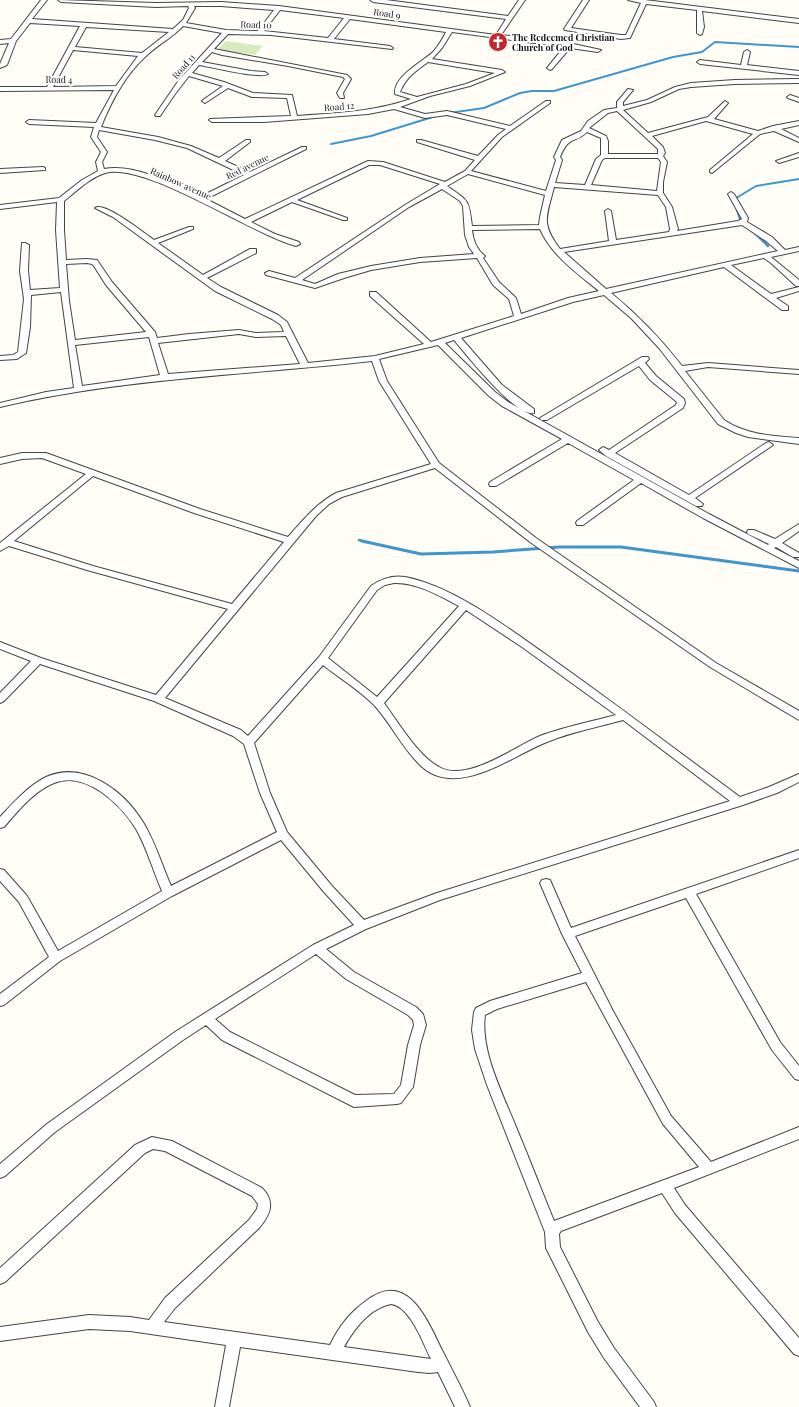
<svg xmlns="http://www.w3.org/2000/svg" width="799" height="1407" viewBox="0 0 799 1407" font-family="'Playfair Display',serif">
  <rect width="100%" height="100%" fill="#fffdf5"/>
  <polygon fill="#d5ebbd" points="226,41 263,46 255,55 217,50"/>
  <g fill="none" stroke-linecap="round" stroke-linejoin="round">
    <g stroke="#3f96cf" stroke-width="2">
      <polyline points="449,113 484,108 520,93 532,91 554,91 673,57 702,52 715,42 799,47"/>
      <polyline points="331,144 371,136 436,116"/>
      <polyline points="733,200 756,186 799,179"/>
      <polyline points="735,205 741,222"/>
      <polyline points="747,227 761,239"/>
    </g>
    <g stroke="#3f96cf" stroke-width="2.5">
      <polyline points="760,238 768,246"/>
      <polyline points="359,540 366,542"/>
    </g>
    <polyline stroke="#3f96cf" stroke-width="3" points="362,541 421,554 493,552 559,547 621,547 799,571"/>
    <defs>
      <g id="minor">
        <path d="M 41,0 L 47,0 L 32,19 L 173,29 L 183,20 L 189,8 L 188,6 L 156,7 L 61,2 L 58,0 L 156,3 L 221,2 L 279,6 L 496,35 L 506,19 L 373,2 L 370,0 L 386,0 L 508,16 L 519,0 L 525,0 L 501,35 L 569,43 L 601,50 L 598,52 L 570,48 L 552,69 L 550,70 L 547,68 L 564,47 L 452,32 L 442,48 L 432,59 L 502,70 L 505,72 L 470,86 L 430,96 L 400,107 L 425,114 L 447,111 L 510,126 L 546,101 L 550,101 L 550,103 L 502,137 L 471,171 L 546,191 L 556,160 L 554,157 L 562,140 L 581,131 L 588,121 L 604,110 L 617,108 L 617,102 L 628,89 L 633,90 L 623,102 L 623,106 L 647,100 L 675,87 L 691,83 L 735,80 L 799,79 L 799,83 L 735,84 L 691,87 L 679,89 L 651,102 L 623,110 L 648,133 L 708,117 L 725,101 L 728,103 L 714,119 L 758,131 L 773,126 L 799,121 L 799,125 L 781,129 L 799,138 L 799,142 L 774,131 L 760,134 L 712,173 L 710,172 L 710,170 L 753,134 L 706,121 L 652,136 L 663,147 L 665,153 L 663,156 L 667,162 L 663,182 L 663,193 L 672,207 L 678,229 L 677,231 L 738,221 L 742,219 L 728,194 L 731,192 L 734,194 L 748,218 L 747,222 L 772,237 L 785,250 L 799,247 L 799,251 L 771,257 L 799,280 L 799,286 L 796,286 L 771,263 L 764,258 L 731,265 L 771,294 L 799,287 L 799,291 L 776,298 L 788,306 L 788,310 L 782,310 L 724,267 L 611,293 C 638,315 661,339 682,366 L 708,363 L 799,370 L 799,374 L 708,367 L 685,371 L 724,420 C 747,435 772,436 799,438 L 799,444 L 748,437 L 736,433 L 718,424 L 659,348 L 631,318 L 604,295 L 573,302 L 461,338 L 502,385 L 534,409 L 534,413 C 515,417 466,354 454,340 L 445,343 L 495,392 L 508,402 L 709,514 L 768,545 L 769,544 L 748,534 L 747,532 L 748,530 L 754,530 L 775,539 L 799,524 L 799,531 L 782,543 L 799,553 L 799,557 L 793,557 L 776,547 L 774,548 L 799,561 L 799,568 L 703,518 L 641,483 L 583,525 L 577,525 L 576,523 L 577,521 L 634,480 L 568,443 L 496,486 L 490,486 L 489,484 L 490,482 L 562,439 L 502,406 L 489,396 L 438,345 L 379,359 L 387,381 L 439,463 L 536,538 L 716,663 L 799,711 L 799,720 L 710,667 L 530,542 L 435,468 L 342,497 L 329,504 L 316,516 L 165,698 L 241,730 L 248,736 L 319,657 L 371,586 C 381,579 393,575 405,577 C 453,586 508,628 548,656 C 613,702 676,750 740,797 L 769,787 L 799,774 L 799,782 L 777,793 L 743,805 L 440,900 L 366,929 L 326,949 L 354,972 L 416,1007 L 423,1014 L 426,1025 L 420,1045 L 413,1087 L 401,1103 L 397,1104 L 354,1107 L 350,1105 L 222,1040 L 206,1025 L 183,1040 L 55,1132 L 5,1176 L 0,1178 L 0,1164 L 47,1124 L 175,1032 L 313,945 L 354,925 L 324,892 L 281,840 L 172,896 L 60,961 L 4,1005 L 0,1006 L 0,994 L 49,957 L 19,902 L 0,881 L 0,869 L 4,870 L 27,896 L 58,951 L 162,891 C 153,871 147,848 136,829 C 121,804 85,770 54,783 C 34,791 18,811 4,827 L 0,828 L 0,817 C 13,803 28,786 46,777 C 84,760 124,791 143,822 C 155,842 162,865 171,886 L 277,832 L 260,793 L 244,744 L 233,736 L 154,701 L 40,664 L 4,701 L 0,703 L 0,693 L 31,661 L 0,649 L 0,642 L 41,658 L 156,695 L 228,609 L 87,570 L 9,546 L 0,551 L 0,543 L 86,474 L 42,458 L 22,459 L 0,464 L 0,458 L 22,453 L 46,453 L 200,509 L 288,537 C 303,520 316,504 336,493 L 431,464 L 379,381 L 372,361 C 248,375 122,378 0,407 L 0,403 L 46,392 L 74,388 L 61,292 L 31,295 L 30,327 L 26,353 L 17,359 L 0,360 L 0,356 L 13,355 L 18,352 L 24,299 L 20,271 L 22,243 L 25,243 L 29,245 L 28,271 L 30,290 L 60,288 L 56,230 L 57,202 L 0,209 L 0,205 L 59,198 L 82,180 L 98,171 L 96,162 L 101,152 L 91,137 L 94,127 L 29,124 L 26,122 L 29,120 L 96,123 L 114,90 L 0,91 L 0,87 L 47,87 L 80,26 L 30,23 L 16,41 L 7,65 L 0,68 L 0,64 L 9,43 L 0,44 L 0,40 L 11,39 ZM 194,6 L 221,6 L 274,10 L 258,31 L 226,30 L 186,23 L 195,8 ZM 280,10 L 344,18 L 328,38 L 264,31 ZM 350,19 L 446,32 C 443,38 439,45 434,51 C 423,62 393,76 395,94 L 411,99 C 374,112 335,113 297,116 L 292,95 L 253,93 L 224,82 L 192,73 L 199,65 C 211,67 260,79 268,74 L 265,72 L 251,71 L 202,62 L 212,52 L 222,55 L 288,66 L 343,77 L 345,79 L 337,93 L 340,98 L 344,98 L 343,93 L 351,79 L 347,75 L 214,49 L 228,34 L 271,35 L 392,49 L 393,48 L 390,46 L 334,39 ZM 183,26 L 222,33 L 179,80 L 155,115 L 156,116 L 160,116 L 175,94 L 189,76 L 223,86 L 203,100 L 202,101 L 205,103 L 228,88 L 252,97 L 287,98 L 291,116 L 210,119 L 209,120 L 212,122 L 264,122 L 368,114 L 394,109 L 425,118 L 447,115 L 506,129 L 498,135 L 478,156 L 421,140 L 417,140 L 417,142 L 475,160 L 465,171 L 445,182 L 383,162 L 368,161 L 245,219 L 206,199 L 306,149 L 306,147 L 302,147 L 250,172 L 225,161 L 250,142 L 250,140 L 246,140 L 219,158 L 191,146 L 158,137 L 101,127 C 111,102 125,75 145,57 C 157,45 172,38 183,26 ZM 86,27 L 169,32 L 142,53 L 75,47 ZM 73,50 L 138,56 L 116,86 L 53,87 ZM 428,62 L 495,73 L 466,84 L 417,97 L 400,92 C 406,77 416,71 428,62 ZM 617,111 L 658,149 L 658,154 L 608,154 L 608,141 L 606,136 L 589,128 L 608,113 ZM 99,130 L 155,140 L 187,148 L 244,175 L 200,197 C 174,184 134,163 104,169 L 102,162 L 107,152 L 97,137 ZM 587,132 L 601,138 L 601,155 L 596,159 L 585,185 L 555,183 L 562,160 L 560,157 C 570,134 573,145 587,132 ZM 605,158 L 658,158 L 661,162 L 657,191 L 591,185 L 602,160 ZM 369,165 L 380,165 L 440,184 L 405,205 L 295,278 L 269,271 L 265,273 L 266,275 L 315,288 L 344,278 L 371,270 L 420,262 L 477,258 L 493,285 L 509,299 L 514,316 L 431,342 L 376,292 L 370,292 L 370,296 L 424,344 L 375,356 L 308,363 L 287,322 L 278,315 L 221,287 L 207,278 L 256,253 L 256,249 L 250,249 L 203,275 L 158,243 L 193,229 L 193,227 L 189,227 L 154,240 C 144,233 104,201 95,208 L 113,217 L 215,291 L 272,319 L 281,325 L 284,332 L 256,333 L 239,330 L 189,334 L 157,338 L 155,332 L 112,282 L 97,260 L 87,259 L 66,260 L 64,230 L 64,201 C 77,191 89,178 105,173 C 144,161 251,234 296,246 L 300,244 L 299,242 L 275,234 L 251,222 L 292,202 L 343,220 L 347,220 L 347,218 L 297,200 ZM 468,174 L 545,195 L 540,217 L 539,225 L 472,226 C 469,200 469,201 447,186 ZM 554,187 L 658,195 L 666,207 L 670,229 L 669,232 L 616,240 L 611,211 L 608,209 L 605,211 L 609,241 L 560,249 C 540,223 547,216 554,187 ZM 442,189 L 460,201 L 463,206 L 465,235 L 469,247 L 474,254 L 420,258 L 371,266 L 338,274 L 315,284 L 302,280 L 409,207 ZM 742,225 L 766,241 L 778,251 L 606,289 L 564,252 ZM 540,229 C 551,255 578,274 599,291 L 568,298 L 521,314 L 516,298 L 499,282 L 483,258 L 485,256 C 477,250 473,240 472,230 ZM 87,263 L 92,264 L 94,266 L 106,285 L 146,332 L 75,340 L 69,301 L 66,264 ZM 239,334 L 256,337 L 286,336 L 300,364 L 168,374 L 158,343 ZM 149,337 L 160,375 L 82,386 L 75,345 ZM 93,476 L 194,513 L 284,542 L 232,604 L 93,566 L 14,541 ZM 394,583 C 416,582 440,596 459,606 L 377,697 L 328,658 L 377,590 L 385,585 ZM 466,610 L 522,647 L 616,715 C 590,722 564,727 540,736 C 514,747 467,783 439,767 C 418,756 398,722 384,703 ZM 323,665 C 338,677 362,692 375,706 C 391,724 402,747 419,764 C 455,801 511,756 547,742 C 571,732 598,727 623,720 L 730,801 L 437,893 L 364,920 L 332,886 L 287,832 L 270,793 L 254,743 ZM 316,954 L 346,979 L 408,1015 L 413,1020 L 414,1025 L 408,1045 L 401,1085 L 394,1094 L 355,1095 L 230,1032 L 215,1019 Z"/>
        <polygon points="583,0 589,0 571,28 621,35 626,35 641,3 628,0 645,0 799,19 799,23 702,11 704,27 702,34 700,35 697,33 697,10 646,4 630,38 621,39 565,30 564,29"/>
        <polygon points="747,50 750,52 747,65 799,71 799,75 700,64 697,62 700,60 741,65 744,52"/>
        <polygon points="790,95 799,98 799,102 788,98 787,97"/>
        <polygon points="799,153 799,157 779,163 776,161"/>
        <polygon points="43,167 45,168 45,170 0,173 0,169"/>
        <polygon points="642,357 648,357 649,359 645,363 656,376 684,399 685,403 683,408 615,453 689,495 766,443 769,442 773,445 695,498 703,504 702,506 696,506 606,456 599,450 603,447 609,450 676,405 677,402 650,380 639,366 547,420 541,420 540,418"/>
        <path d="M 799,850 L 799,858 L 696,894 L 780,1042 L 799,1066 L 799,1080 L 795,1079 L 772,1050 L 686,898 L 575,936 L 613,1011 L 671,1116 L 711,1162 L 799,1127 L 799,1139 L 674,1188 L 685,1205 L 799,1338 L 799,1356 L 794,1354 L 675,1213 L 662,1193 L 561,1231 L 559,1234 L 560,1247 L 598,1322 L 614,1348 L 654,1402 L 656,1407 L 640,1407 L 604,1358 L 588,1332 L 546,1248 L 545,1232 L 487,1085 L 475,1049 L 472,1030 L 474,1012 L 476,1008 L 490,1001 L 582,973 L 562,934 L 540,883 L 542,880 L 546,879 L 550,880 L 571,928 ZM 586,982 L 663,1124 L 699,1167 L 554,1221 C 541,1189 529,1158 516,1127 C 503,1094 480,1051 485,1015 L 497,1009 Z"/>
        <path d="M 152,1137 L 172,1141 L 262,1188 C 276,1202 270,1215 259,1228 L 175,1308 L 164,1322 L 330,1345 C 338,1328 350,1312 366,1301 C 408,1268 428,1322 443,1352 C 452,1370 462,1388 470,1407 L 455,1407 L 438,1372 L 430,1373 L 418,1372 L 240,1347 L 229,1407 L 215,1407 L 226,1345 L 130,1331 L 89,1329 L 0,1341 L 0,1327 L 89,1315 L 130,1317 L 149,1320 L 165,1298 L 249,1220 L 257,1209 L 258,1204 L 252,1196 L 165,1151 L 153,1149 L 145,1153 L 5,1282 L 0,1284 L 0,1268 L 135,1145 ZM 391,1304 C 410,1306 423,1343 431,1359 L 344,1347 C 354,1329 370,1308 391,1304 Z"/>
      </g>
    </defs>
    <use href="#minor" stroke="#444" stroke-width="2"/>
    <use href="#minor" fill="#fff" fill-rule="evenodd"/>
  </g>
  <defs>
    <symbol id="church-disc" viewBox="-11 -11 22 22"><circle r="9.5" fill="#c4262e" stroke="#fff"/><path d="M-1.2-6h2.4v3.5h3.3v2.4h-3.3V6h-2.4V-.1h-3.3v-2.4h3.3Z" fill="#fff"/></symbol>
  </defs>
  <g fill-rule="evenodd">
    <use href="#church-disc" x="487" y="31" width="22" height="22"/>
  </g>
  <g text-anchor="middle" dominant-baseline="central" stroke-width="4" stroke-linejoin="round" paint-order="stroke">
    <g font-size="9" fill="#111" stroke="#fff">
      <text transform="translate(387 13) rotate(8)">Road 9</text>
      <text transform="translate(256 24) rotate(2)">Road 10</text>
      <text transform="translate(183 66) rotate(-49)">Road 11</text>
      <text x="59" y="79">Road 4</text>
      <text transform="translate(339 106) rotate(-5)">Road 12</text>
      <text transform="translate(247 166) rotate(-26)">Red avenue</text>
      <text transform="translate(181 183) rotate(24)">Rainbow avenue</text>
    </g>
    <g font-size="9" font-weight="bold" fill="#111" stroke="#fff" text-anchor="start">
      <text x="512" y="37">The Redeemed Christian<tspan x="512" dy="10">Church of God</tspan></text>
    </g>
  </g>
</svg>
